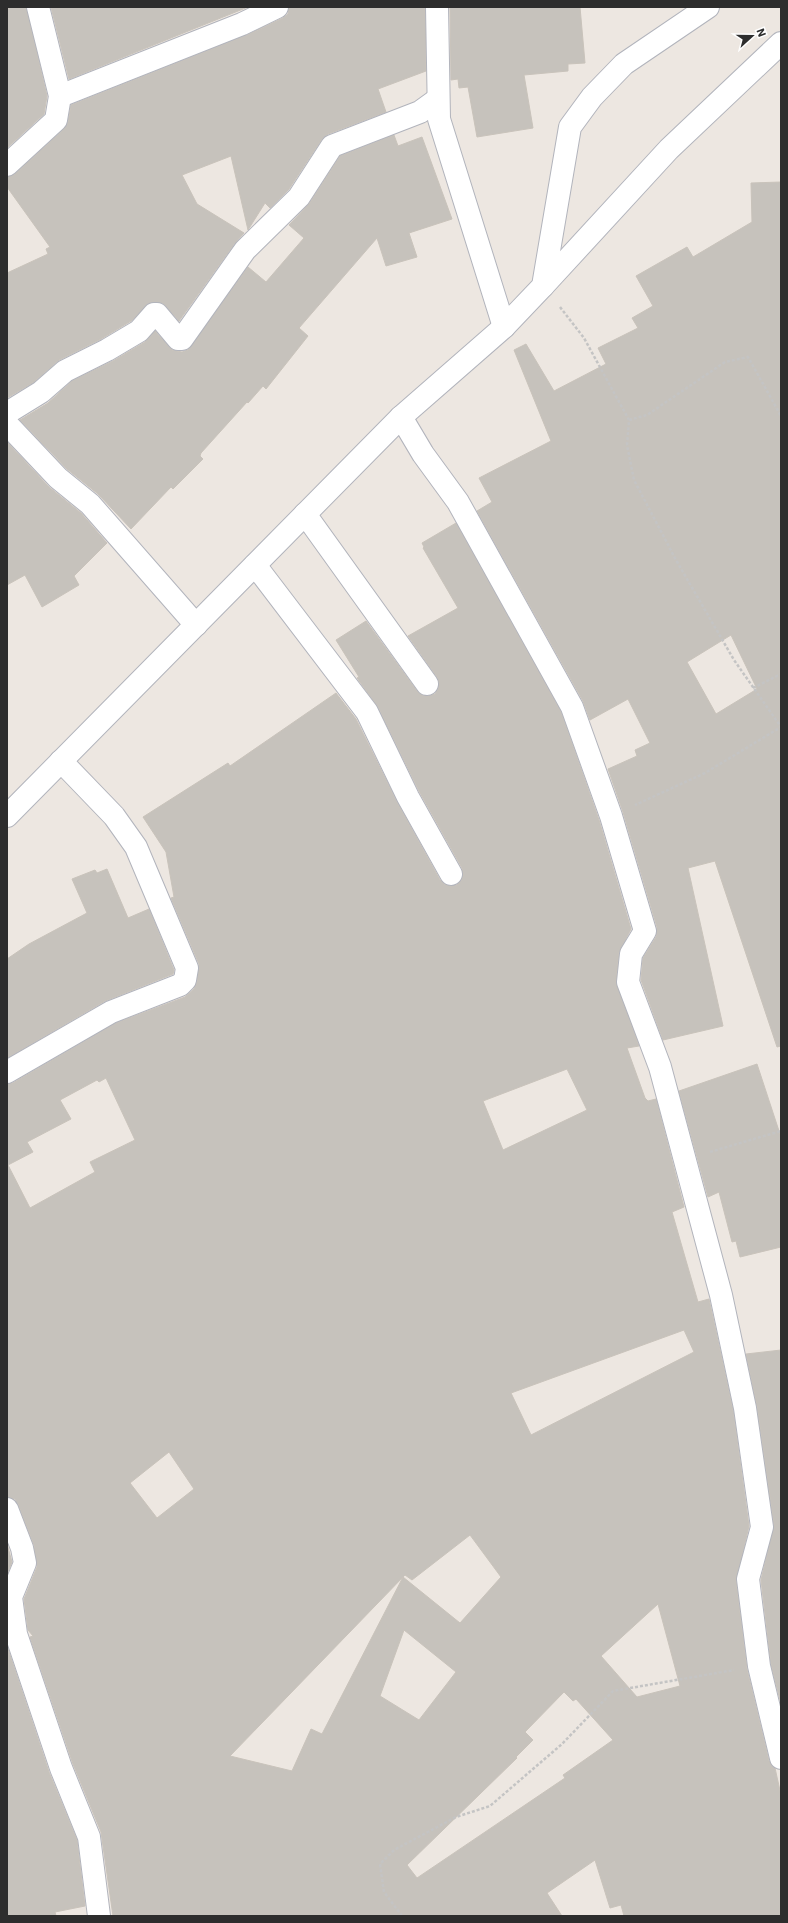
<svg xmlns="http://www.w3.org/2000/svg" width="788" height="1923" viewBox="0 0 788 1923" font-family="'IBM Plex Sans',sans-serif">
  <rect width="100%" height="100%" fill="#ede7e1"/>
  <g fill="#c6c2bc" stroke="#c9c3bb" fill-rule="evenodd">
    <polygon points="7,7 26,7 47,96 44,114 7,148"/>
    <polygon points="51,7 248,7 69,79"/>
    <polygon points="289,7 425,7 426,71 378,89 386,112 328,134 322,139 289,189 270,208 265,203 248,230 231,156 182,175 197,204 244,233 235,243 179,321 163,303 149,303 131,321 101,339 59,360 34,382 7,398 7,273 48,254 46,249 50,247 7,187 7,177 15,174 64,129 68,122 71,105 247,35 283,18 288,14"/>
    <polygon points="450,7 580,7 585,63 568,64 568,71 524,75 533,128 477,137 468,87 459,88 458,79 451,80"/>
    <polygon points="394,135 398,146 422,137 452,219 409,233 417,257 386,266 377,238 299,328 308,336 266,389 263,386 248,403 247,402 201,453 200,456 203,459 173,489 171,487 131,529 98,494 67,469 20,420 48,403 72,381 113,361 145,342 155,331 172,350 182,352 188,350 248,267 266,282 304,238 289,225 309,204 340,156"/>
    <path d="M 781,182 L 781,1046 L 777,1047 L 715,861 L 688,868 L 723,1026 L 663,1040 L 641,980 L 643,958 L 656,937 L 657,927 L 623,812 L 608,769 L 637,756 L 635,750 L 650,743 L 628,699 L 590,720 L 583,701 L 477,511 L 492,502 L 479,478 L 551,441 L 514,350 L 526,344 L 554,391 L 606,364 L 598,348 L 638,328 L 632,318 L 653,306 L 636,276 L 687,247 L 693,257 L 752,222 L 751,183 ZM 731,635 L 757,689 L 716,714 L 687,662 Z"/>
    <polygon points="7,442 49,487 81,513 107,543 74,576 79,585 42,607 25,575 7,585"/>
    <path d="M 456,523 L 561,712 L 599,820 L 631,929 L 619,952 L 616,981 L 639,1046 L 627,1048 L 645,1098 L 648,1101 L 656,1099 L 684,1207 L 672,1212 L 698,1302 L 709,1299 L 733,1410 L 749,1526 L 736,1581 L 747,1669 L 769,1761 L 775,1768 L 781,1795 L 781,1916 L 624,1916 L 621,1905 L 610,1908 L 595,1860 L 547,1893 L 562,1916 L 113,1916 L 101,1832 L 73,1764 L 30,1637 L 33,1636 L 28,1630 L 24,1599 L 37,1567 L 34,1545 L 18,1504 L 15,1499 L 7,1497 L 7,1084 L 13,1083 L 116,1023 L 185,997 L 194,989 L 197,982 L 199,964 L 171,898 L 174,897 L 166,852 L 143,817 L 228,763 L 230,766 L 336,693 L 356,719 L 397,802 L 440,880 L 444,884 L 450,886 L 457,885 L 461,881 L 463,875 L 462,868 L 419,791 L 378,707 L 357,678 L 359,677 L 336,640 L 366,621 L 417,691 L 422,695 L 428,696 L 435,694 L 438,689 L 439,683 L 437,677 L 408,636 L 458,608 L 423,548 L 424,547 L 422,543 ZM 567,1069 L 587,1110 L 503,1150 L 483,1101 ZM 106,1078 L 135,1140 L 90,1162 L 95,1172 L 30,1208 L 8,1165 L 33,1152 L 27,1142 L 71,1119 L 60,1100 L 97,1080 L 99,1082 ZM 684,1330 L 694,1352 L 531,1435 L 511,1393 ZM 169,1452 L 194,1489 L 157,1518 L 130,1483 ZM 470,1535 L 501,1577 L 460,1623 L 403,1577 L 322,1734 L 311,1729 L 292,1771 L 230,1756 L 405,1575 L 412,1580 ZM 658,1604 L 680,1686 L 637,1697 L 601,1656 ZM 404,1630 L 456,1672 L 419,1720 L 380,1696 ZM 564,1692 L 573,1701 L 576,1699 L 613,1740 L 563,1775 L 565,1778 L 417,1878 L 407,1865 L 517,1758 L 516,1757 L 533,1740 L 525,1732 Z"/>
    <polygon points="107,869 128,918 149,909 174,970 173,974 105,1001 7,1058 7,959 29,944 87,913 72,879 95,870 97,873"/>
    <polygon points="757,1064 781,1137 781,1247 740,1257 736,1241 732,1242 719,1192 708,1197 679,1091"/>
    <polygon points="781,1350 781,1704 771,1664 761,1580 774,1525 757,1406 746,1354"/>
    <polygon points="7,1544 12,1562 7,1574"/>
    <polygon points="7,1646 49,1772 77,1840 85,1906 55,1912 56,1916 7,1916"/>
  </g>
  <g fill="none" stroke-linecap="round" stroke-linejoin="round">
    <defs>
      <g id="minor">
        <polyline points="437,7 439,119 504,327"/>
        <polyline points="60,96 242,24 277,7"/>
        <polyline points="7,165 56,120 60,96 38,7"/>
        <polyline points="543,286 669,149 781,43"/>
        <polyline points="7,413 41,392 65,371 107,350 139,331 154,314 157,314 178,339 182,339 245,250 299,197 332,146 420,112 438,99"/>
        <polyline points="401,417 423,454 458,502 572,707 611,816 645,931 631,954 628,982 660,1067 721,1295 745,1408 762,1527 748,1579 759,1666 781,1758"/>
        <polyline points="7,424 58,478 90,504 196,625"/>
        <polyline points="305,514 427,684"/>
        <polyline points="255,565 367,712 408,797 451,874"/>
        <polyline points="7,816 401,417 504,327 543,286 570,127 592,97 624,64 708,7"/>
        <polyline points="7,1072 111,1012 180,985 185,980 187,968 136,847 114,816 61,761"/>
        <polyline points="7,1509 22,1548 25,1563 11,1597 16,1634 61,1768 89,1837 99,1916"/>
      </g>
    </defs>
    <use href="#minor" stroke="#b2b4bc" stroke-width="24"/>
    <g stroke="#c4c4c4" stroke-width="2.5" stroke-dasharray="3 2" stroke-linecap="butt">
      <polyline points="560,307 584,338 629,420 627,445 634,480 676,560 734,660 781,727 705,773 635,805"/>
      <polyline points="629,420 647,415 725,362 748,357 781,416"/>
      <polyline points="753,688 781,674"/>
      <polyline points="710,1152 781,1131"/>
      <polyline points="402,1916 384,1892 380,1864 394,1850 456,1817 490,1806 562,1744 613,1691 734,1670"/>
    </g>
    <use href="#minor" stroke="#fff" stroke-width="22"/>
  </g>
  <rect width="788" height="1923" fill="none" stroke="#2d2d2d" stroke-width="16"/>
  <g transform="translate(752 36) rotate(69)" stroke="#ffffff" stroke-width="3" paint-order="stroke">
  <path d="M0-3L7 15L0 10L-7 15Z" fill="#2d2d2d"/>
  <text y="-6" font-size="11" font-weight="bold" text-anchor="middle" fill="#2d2d2d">N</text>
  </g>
</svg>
